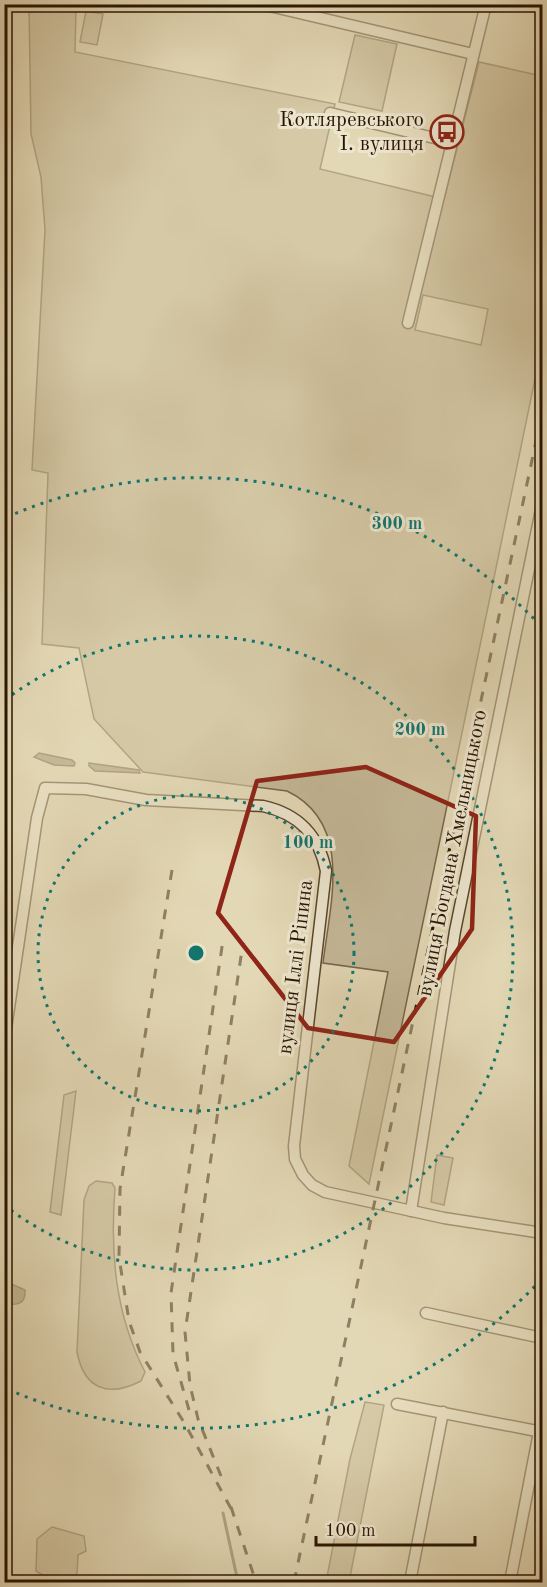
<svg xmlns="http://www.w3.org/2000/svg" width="547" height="1587" viewBox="0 0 547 1587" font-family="'Old Standard TT',serif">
  <rect width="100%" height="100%" fill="#e3d8b5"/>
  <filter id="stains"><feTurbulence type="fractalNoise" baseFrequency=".00333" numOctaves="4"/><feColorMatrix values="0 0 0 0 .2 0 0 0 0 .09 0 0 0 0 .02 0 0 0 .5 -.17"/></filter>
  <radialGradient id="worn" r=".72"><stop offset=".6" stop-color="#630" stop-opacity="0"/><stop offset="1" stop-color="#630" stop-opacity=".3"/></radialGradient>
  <g fill="#c3b796" stroke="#76664b" stroke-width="1.5" fill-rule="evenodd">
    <path d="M 29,5 L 76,5 L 75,52 L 335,104 L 320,169 L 444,199 L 479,62 L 542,76 L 542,345 L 369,1184 L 349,1166 L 388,972 L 323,963 C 330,904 354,823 287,791 L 143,772 L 94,719 L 79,648 L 42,644 L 48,473 L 32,470 L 45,230 L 41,177 L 31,134 ZM 423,295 L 488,309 L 481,345 L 415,330 Z"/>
    <polygon points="86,11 103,14 97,45 80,42"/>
    <polygon points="355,35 397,44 382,111 339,102"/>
    <polygon points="76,1091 61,1215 50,1212 64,1095"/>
    <polygon points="437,1155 453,1158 444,1205 431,1202"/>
    <path d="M 96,1181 L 112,1183 L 115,1188 C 110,1253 115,1314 145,1372 L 141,1381 C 108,1398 84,1389 77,1352 L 84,1200 L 89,1186 Z"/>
    <polygon points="365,1402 384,1405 349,1582 326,1582 350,1459"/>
    <polygon points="52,1527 84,1536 86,1551 78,1555 77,1573 74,1578 46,1577 36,1571 37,1539"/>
  </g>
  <g fill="#a39677" stroke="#726247" stroke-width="1.5">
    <polygon points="39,753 72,760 75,763 74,766 54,765 34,757"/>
    <polygon points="89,763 139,770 140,773 95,771 89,766"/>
    <path d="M 9,1283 L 25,1290 C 26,1304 17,1306 5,1303 L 5,1285 Z"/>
  </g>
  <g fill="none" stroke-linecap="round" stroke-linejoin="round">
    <polyline stroke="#726247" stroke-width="3" points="223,1513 238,1582"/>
    <defs>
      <g id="minor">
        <polyline points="261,4 473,54"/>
        <polyline points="330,113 451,142"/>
        <polyline points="408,323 486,4"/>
        <path d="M 4,1042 L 37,818 L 45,788 L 86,789 L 146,800 L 263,806 C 299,814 319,835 326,871 L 294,1146 L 295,1159 L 303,1175 L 312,1185 L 325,1192 L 444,1218 L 542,1233"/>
        <polyline points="411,1211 455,931 542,505"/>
        <polyline points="426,1313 542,1338"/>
        <polyline points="397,1404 542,1432"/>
        <polyline points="410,1582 443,1412"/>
        <polyline points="510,1582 539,1432"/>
      </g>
    </defs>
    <use href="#minor" stroke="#57462d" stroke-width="13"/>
    <use href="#minor" stroke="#ede6cf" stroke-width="10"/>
    <g stroke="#281500" stroke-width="3" stroke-dasharray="10 10" stroke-linecap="butt">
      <polyline points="172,870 120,1189 119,1257 129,1321 140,1352 185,1424 234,1514"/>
      <polyline points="189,1410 173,1354 171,1293 223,940"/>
      <polyline points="221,1476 198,1419 190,1385 185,1332 243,943"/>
      <polyline points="231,1507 256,1582"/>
      <polyline points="294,1582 542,413"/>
    </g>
  </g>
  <path d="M0 0H547V1587H0ZM 366,767 L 476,816 L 472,929 L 394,1042 L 308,1028 L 218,913 L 257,781 Z" fill="#e3d8b5" fill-opacity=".55" fill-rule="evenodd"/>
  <path fill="none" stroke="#8f2418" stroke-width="4.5" stroke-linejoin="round" d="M 366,767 L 476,816 L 472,929 L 394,1042 L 308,1028 L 218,913 L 257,781 Z"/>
  <g fill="none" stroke="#0f766e" stroke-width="3" stroke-dasharray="3 6">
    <circle cx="196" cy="953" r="158"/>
    <path d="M5 700A317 317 0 1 1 5 1206"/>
    <path d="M541 1280A475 475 0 0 1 7 1389M7 517A475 475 0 0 1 541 626"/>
  </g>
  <defs>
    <symbol id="bus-ring" viewBox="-11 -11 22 22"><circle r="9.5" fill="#ede6cf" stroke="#8f2418" stroke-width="1.5"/><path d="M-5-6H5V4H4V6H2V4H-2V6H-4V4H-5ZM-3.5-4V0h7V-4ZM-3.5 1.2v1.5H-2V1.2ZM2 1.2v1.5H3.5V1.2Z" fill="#8f2418"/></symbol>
  </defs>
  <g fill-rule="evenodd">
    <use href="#bus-ring" x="428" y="113" width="38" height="38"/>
  </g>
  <g text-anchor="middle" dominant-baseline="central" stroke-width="6" stroke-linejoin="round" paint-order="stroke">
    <g font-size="21" fill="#281500" stroke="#ede6cf" text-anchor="end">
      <text x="424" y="120">Котляревського<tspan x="424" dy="24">І. вулиця</tspan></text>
    </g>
    <g font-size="21" fill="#281500" stroke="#ede6cf">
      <text transform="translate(453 853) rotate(-79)">вулиця Богдана Хмельницького</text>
      <text transform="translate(296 967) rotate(-83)">вулиця Іллі Ріпина</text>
    </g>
  </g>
  <circle cx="196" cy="953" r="9" fill="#0f766e" stroke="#ede6cf" stroke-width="3"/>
  <g font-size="18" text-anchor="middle" font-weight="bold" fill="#0f766e" stroke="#ede6cf" stroke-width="6" stroke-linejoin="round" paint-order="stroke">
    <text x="397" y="529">300 m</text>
    <text x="420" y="735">200 m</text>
    <text x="308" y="848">100 m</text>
  </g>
  <rect width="547" height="1587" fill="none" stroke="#e3d8b5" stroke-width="24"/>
  <rect x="6" y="6" width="535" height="1575" fill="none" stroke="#281500" stroke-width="3"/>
  <rect x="12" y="12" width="523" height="1563" fill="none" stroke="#281500" stroke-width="1.5"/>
  <path d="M316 1536v9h159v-9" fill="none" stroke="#281500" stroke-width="3"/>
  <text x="325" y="1536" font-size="18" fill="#281500" stroke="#ede6cf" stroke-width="4.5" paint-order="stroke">100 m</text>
  <rect width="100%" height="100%" filter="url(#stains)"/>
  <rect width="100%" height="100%" fill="url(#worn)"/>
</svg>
